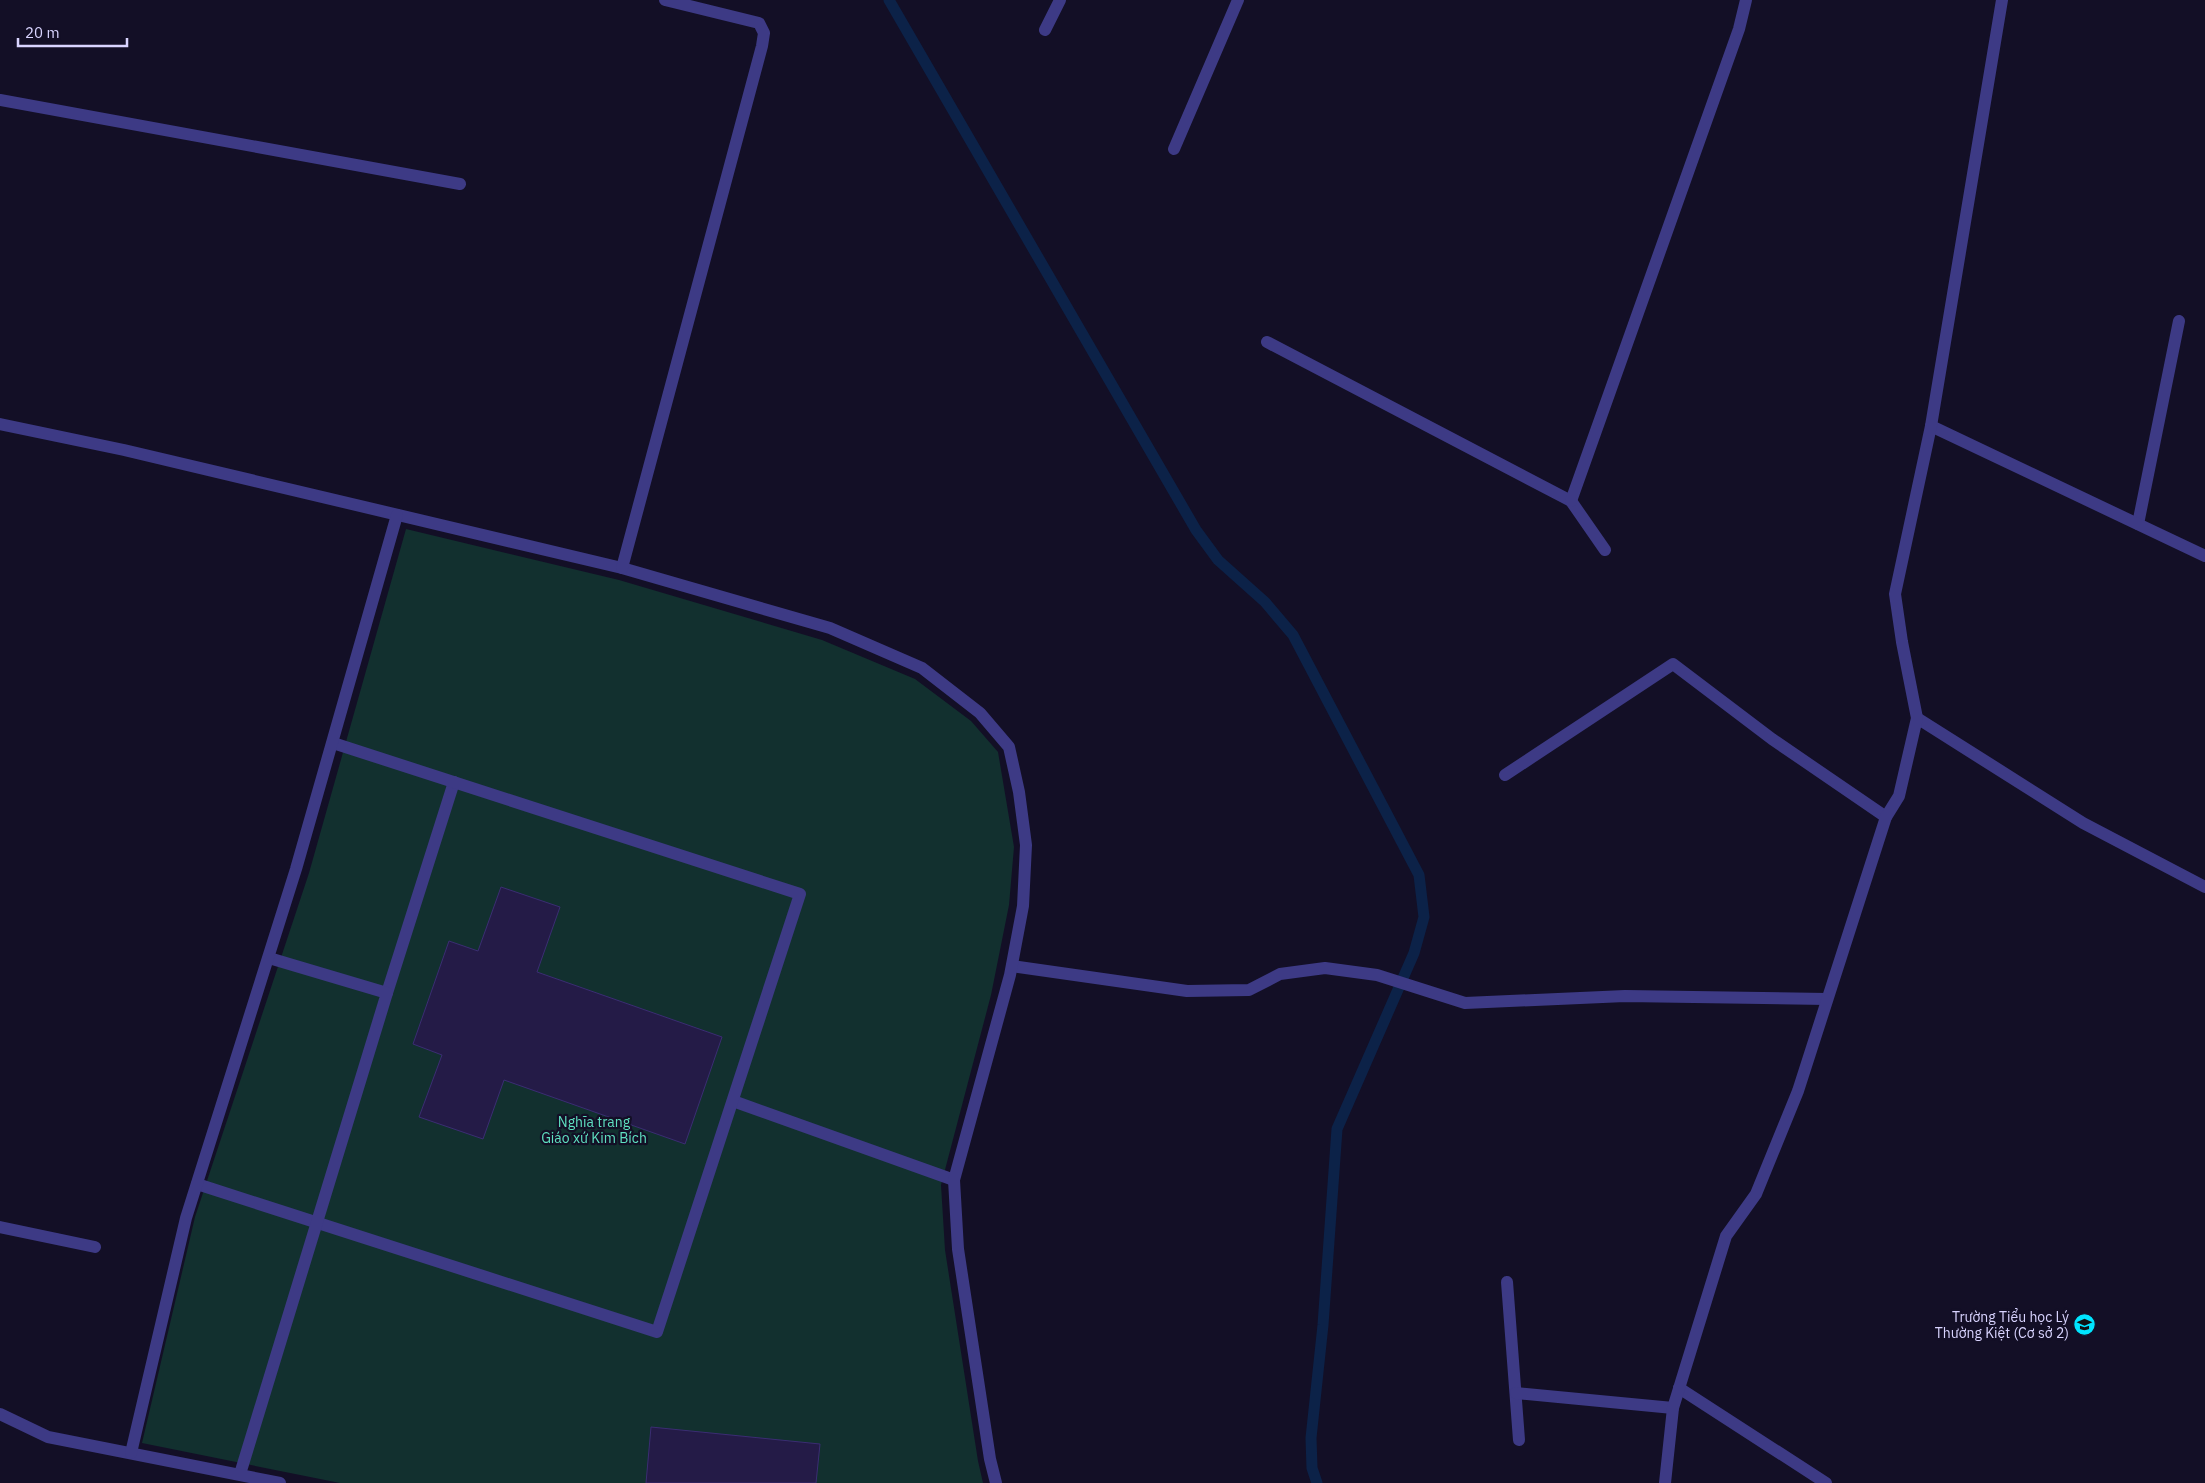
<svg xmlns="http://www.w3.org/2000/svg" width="2205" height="1483" viewBox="0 0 2205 1483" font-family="'IBM Plex Sans',sans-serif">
  <rect width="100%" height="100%" fill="#130f26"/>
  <polygon fill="#12302f" points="406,529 619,580 822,640 915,679 971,721 998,752 1014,847 1009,905 991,995 941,1185 945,1250 978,1461 983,1483 340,1483 142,1443 195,1217 309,873"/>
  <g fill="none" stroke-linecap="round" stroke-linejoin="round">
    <polyline stroke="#0c2248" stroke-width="11" points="889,0 1196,530 1218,560 1265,602 1293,635 1419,875 1424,917 1414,953 1337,1129 1323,1325 1311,1438 1312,1468 1317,1483"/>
  </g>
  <g fill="#241b47" stroke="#3b2d73">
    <polygon points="501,887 560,907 537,972 722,1037 685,1144 504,1080 483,1139 419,1117 442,1055 413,1044 449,941 478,951"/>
    <polygon points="651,1427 820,1444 816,1483 646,1483"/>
  </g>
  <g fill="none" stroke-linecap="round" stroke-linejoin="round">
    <g stroke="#3d3a85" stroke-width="12">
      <polyline points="2138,524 2179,321"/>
      <polyline points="1012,966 1187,991 1249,990 1280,974 1325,968 1377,975 1465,1003 1625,996 1827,999"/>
      <polyline points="387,993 454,782"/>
      <polyline points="733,1101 954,1180"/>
      <polyline points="197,1184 657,1332 800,894 333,743"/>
      <polyline points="240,1474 387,993 269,958"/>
    </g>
    <g stroke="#3d3a85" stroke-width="12">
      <polyline points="1045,30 1060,0"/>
      <polyline points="0,100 460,184"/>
      <polyline points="1174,149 1238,0"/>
      <polyline points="1267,342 1571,501 1605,550"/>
      <polyline points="0,424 124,450 622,568 830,628 922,668 980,713 1009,747 1019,792 1026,845 1023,906 1010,975 954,1180 958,1249 990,1459 996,1483"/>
      <polyline points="1931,426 2205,556"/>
      <polyline points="1571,501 1739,29 1746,0"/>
      <polyline points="622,568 762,46 764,33 759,23 665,0"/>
      <polyline points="1917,718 2083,823 2205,887"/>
      <polyline points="1505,775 1673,664 1772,739 1886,817"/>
      <polyline points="0,1227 95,1247"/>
      <polyline points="1507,1282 1519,1440"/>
      <polyline points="1679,1388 1826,1483"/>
      <polyline points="1516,1393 1673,1408"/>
      <polyline points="0,1414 48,1437 280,1483"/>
      <polyline points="131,1453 186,1218 296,869 397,515"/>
      <polyline points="1665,1483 1673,1408 1726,1236 1756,1194 1798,1091 1886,817 1899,796 1917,718 1902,642 1895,594 1931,426 2002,0"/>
    </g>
  </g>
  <defs>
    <symbol id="school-disc" viewBox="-11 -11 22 22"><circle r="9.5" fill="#00e5ff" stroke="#130f26"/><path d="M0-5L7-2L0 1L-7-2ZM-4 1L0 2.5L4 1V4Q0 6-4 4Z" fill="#111"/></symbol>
  </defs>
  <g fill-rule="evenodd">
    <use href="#school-disc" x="2072" y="1312" width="25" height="25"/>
  </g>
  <g text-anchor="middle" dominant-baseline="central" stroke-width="4.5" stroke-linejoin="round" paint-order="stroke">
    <g font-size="14" fill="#5fe0c0" stroke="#130f26">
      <text x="594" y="1122">Nghĩa trang<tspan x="594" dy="16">Giáo xứ Kim Bích</tspan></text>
    </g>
    <g font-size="14" fill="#d9d4ff" stroke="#130f26" text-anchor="end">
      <text x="2069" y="1317">Trường Tiểu học Lý<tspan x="2069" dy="16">Thường Kiệt (Cơ sở 2)</tspan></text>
    </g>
  </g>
  <path d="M18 38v8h109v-8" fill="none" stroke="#d9d4ff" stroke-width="2.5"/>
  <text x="25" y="38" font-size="15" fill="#d9d4ff" stroke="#130f26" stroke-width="4" paint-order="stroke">20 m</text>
</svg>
